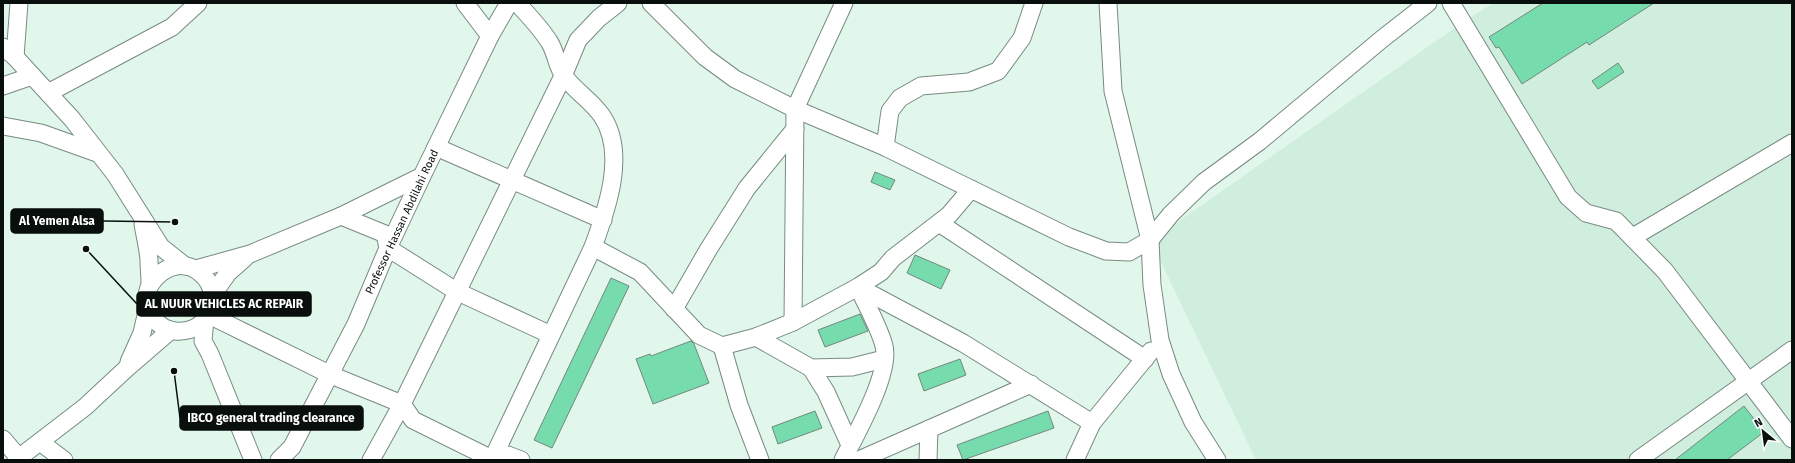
<svg xmlns="http://www.w3.org/2000/svg" width="1795" height="463" viewBox="0 0 1795 463" font-family="'Fira Sans',sans-serif">
  <rect width="100%" height="100%" fill="#e1f7eb"/>
  <polygon fill="#d0eede" points="1493,3 1792,3 1792,460 1256,460 1157,254 1162,233 1466,20"/>
  <g fill="#76dcad" stroke="#73877d">
    <polygon points="1543,3 1654,3 1589,45 1587,42 1522,84 1499,47 1496,48 1489,37"/>
    <polygon points="1618,63 1624,72 1598,89 1592,81"/>
    <polygon points="875,172 895,180 890,190 871,182"/>
    <polygon points="915,255 950,270 941,289 907,273"/>
    <polygon points="611,278 629,286 552,448 534,440"/>
    <polygon points="860,314 868,331 825,347 818,330"/>
    <polygon points="691,341 694,344 709,383 653,404 636,359 650,354 651,356"/>
    <polygon points="960,359 966,375 924,391 918,374"/>
    <polygon points="1744,406 1764,432 1727,460 1675,460"/>
    <polygon points="815,411 822,428 778,444 772,427"/>
    <polygon points="1048,411 1054,428 963,460 957,445"/>
  </g>
  <g fill="none" stroke-linecap="round" stroke-linejoin="round">
    <defs>
      <g id="minor">
        <polyline points="465,3 490,36"/>
        <polyline points="651,3 705,57 735,79 795,109 885,147 1069,237 1106,251 1129,252 1150,240 1171,214 1204,182 1260,141 1382,39 1428,3"/>
        <polyline points="1108,3 1113,91 1150,240 1152,285 1160,340 1171,374 1193,422 1217,460"/>
        <polyline points="1451,3 1568,197 1586,213 1616,221 1665,271 1792,439"/>
        <polyline points="3,47 15,57 72,119 115,174 161,247 185,266"/>
        <polyline points="15,57 19,3"/>
        <polyline points="3,86 32,76"/>
        <polyline points="48,93 172,27 198,3"/>
        <polyline points="3,126 41,133 97,153"/>
        <polyline points="436,147 603,220"/>
        <polyline points="885,147 890,111 900,98 921,86 969,82 998,71 1022,38 1034,3"/>
        <polyline points="341,216 385,234 388,248 456,291 551,335"/>
        <polyline points="939,223 1145,359"/>
        <path d="M 143,224 C 145,236 148,248 149,260 C 149,268 150,276 150,284 C 149,288 147,292 147,296 C 146,313 158,329 175,331 C 185,332 196,329 203,322 C 235,287 181,238 150,285"/>
        <polyline points="1633,237 1792,143"/>
        <polyline points="593,247 640,272 699,335 722,346 756,337 793,322 858,287 881,272 893,258 949,215 971,189"/>
        <polyline points="196,269 250,254 341,216 422,176"/>
        <polyline points="858,287 963,343 1092,423"/>
        <polyline points="213,294 228,273 245,258"/>
        <polyline points="674,309 708,250 747,188 795,129"/>
        <polyline points="209,315 331,375 402,404 413,420 492,459 508,455 521,460"/>
        <polyline points="205,319 203,341 210,354 253,460"/>
        <polyline points="793,322 795,109 844,3"/>
        <polyline points="756,337 811,368 852,367 884,359"/>
        <polyline points="722,346 739,405 760,460"/>
        <polyline points="129,362 142,333 148,307"/>
        <polyline points="811,368 826,392 850,445"/>
        <polyline points="3,439 19,458"/>
        <polyline points="40,442 64,460"/>
        <polyline points="16,460 85,407 127,368 171,330"/>
        <polyline points="279,460 292,447 356,324 388,248 422,176 490,36 509,3"/>
        <polyline points="371,460 402,404 563,76 578,40 599,18 618,3"/>
        <path d="M 492,460 L 593,247 C 607,209 627,153 602,116 C 592,101 575,91 564,76 C 557,67 556,53 550,43 C 541,28 529,16 517,3"/>
        <path d="M 843,460 C 856,434 891,373 884,346 C 880,329 866,304 858,287"/>
        <polyline points="859,460 1031,384"/>
        <polyline points="928,460 929,429"/>
        <polyline points="1075,460 1092,423 1151,351"/>
        <polyline points="1638,460 1792,350"/>
      </g>
    </defs>
    <use href="#minor" stroke="#788b81" stroke-width="19"/>
    <use href="#minor" stroke="#fff" stroke-width="17"/>
  </g>
  <g text-anchor="middle" dominant-baseline="central" stroke-width="3" stroke-linejoin="round" paint-order="stroke">
    <g font-size="11" fill="#080f0c" stroke="#fff">
      <text transform="translate(402 222) rotate(-65)">Professor Hassan Abdilahi Road</text>
    </g>
  </g>
  <path fill="none" stroke="#080f0c" stroke-width="1.5" d="M175 222L103 221M86 249L137 304M174 371L180 418"/>
  <g fill="#080f0c" stroke="#fff" stroke-width="1.5">
    <circle cx="175" cy="222" r="4"/>
    <circle cx="86" cy="249" r="4"/>
    <circle cx="174" cy="371" r="4"/>
  </g>
  <g fill="#080f0c" stroke="#080f0c" stroke-width="1.5">
    <rect x="11" y="209" width="92" height="24" rx="4"/>
    <rect x="137" y="292" width="174" height="24" rx="4"/>
    <rect x="180" y="406" width="183" height="24" rx="4"/>
  </g>
  <g font-size="12" text-anchor="middle" font-weight="bold" fill="#fff">
    <text x="57" y="225">Al Yemen Alsa</text>
    <text x="224" y="308">AL NUUR VEHICLES AC REPAIR</text>
    <text x="271" y="422">IBCO general trading clearance</text>
  </g>
  <rect width="1795" height="463" fill="none" stroke="#080f0c" stroke-width="8"/>
  <g transform="translate(1763 431) rotate(331)" stroke="#ffffff" stroke-width="3" paint-order="stroke">
  <path d="M0-3L7 15L0 10L-7 15Z" fill="#080f0c"/>
  <text y="-6" font-size="11" font-weight="bold" text-anchor="middle" fill="#080f0c">N</text>
  </g>
</svg>
